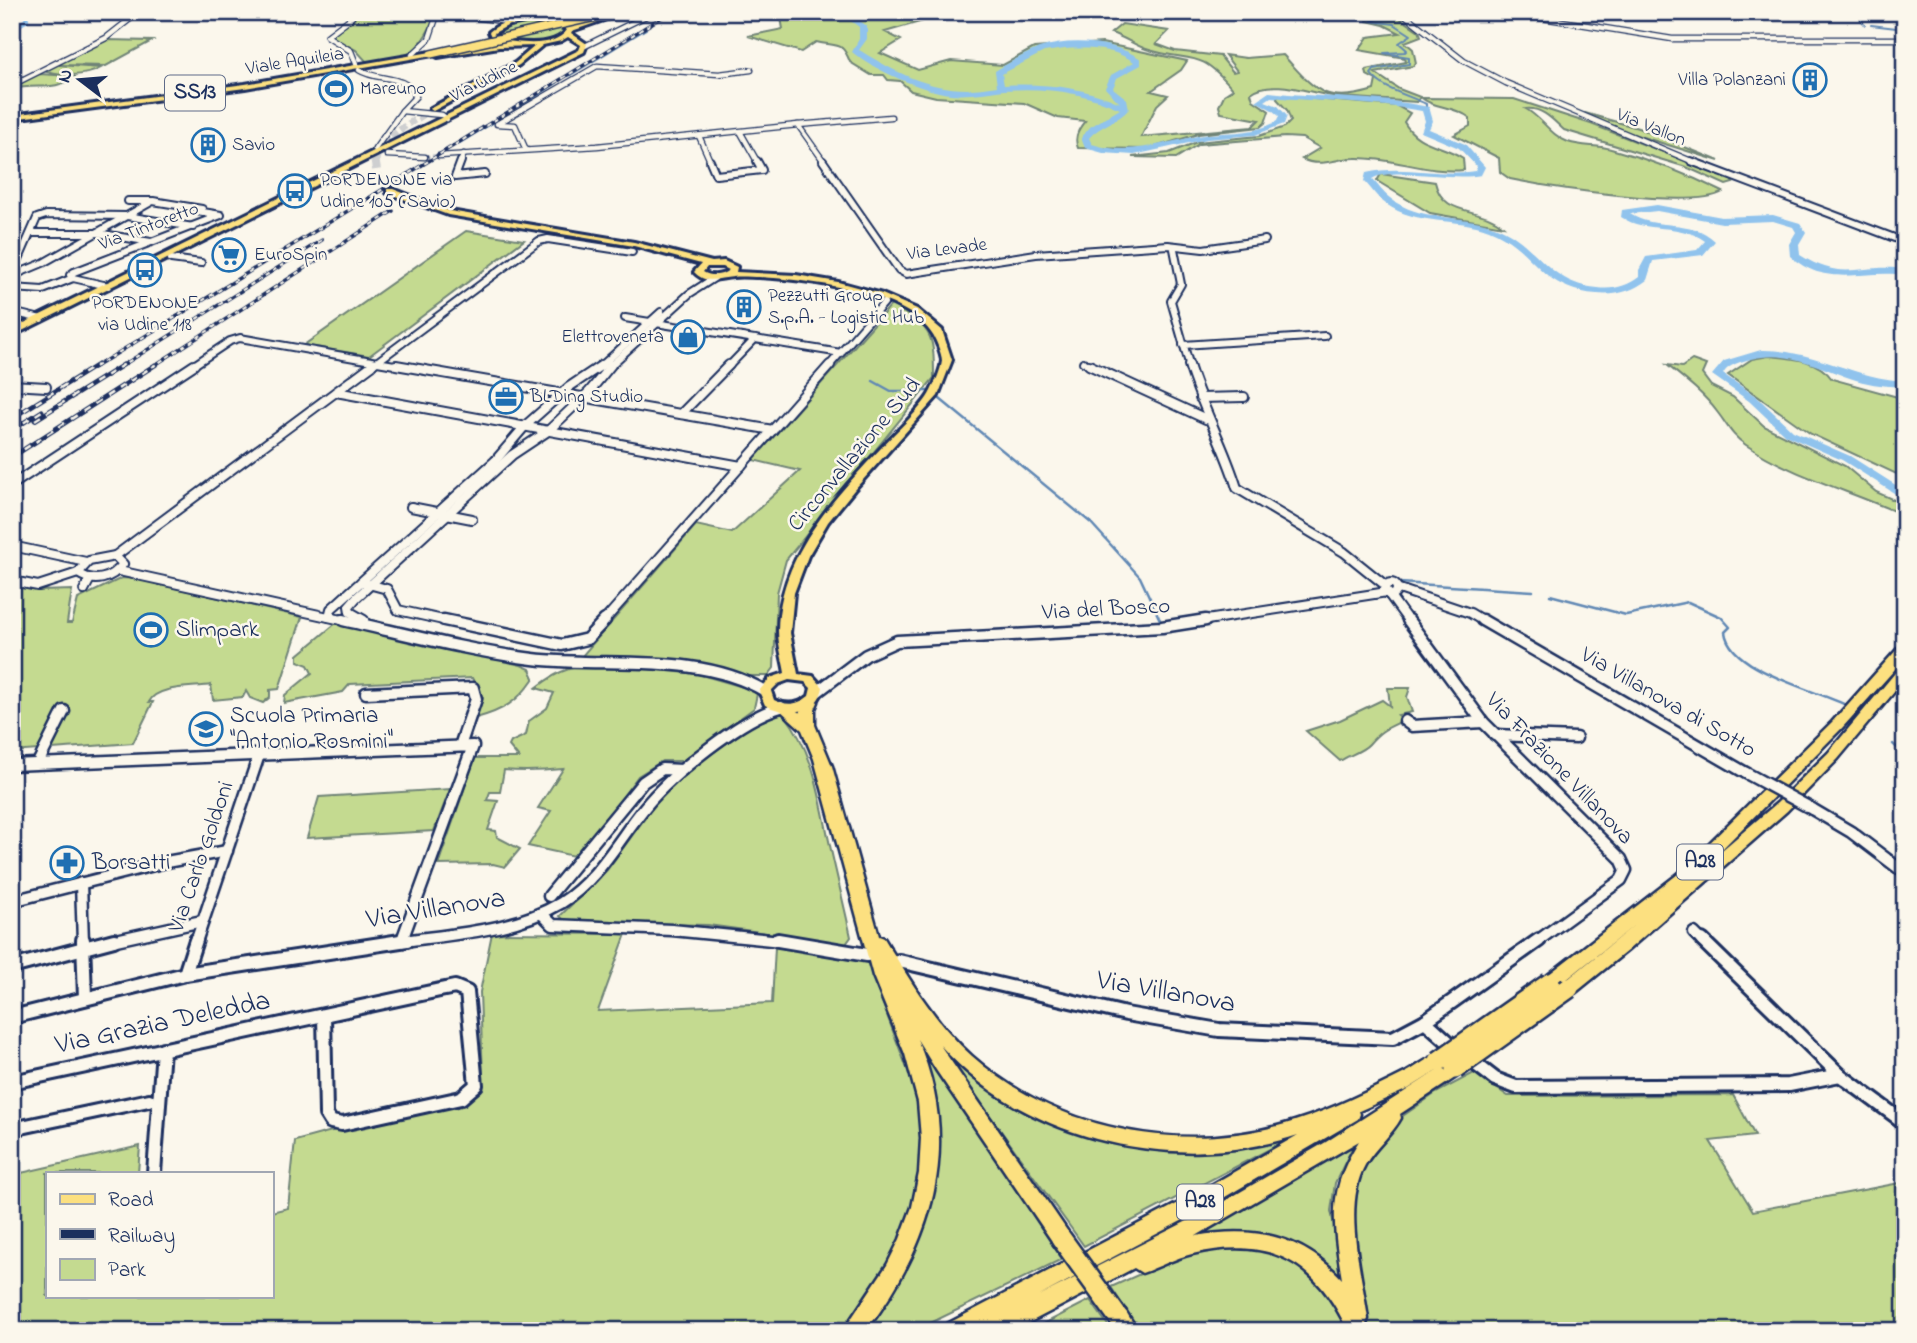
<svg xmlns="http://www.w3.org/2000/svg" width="1917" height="1343" viewBox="0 0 1917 1343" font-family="'Indie Flower',sans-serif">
  <rect width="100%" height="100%" fill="#fbf7ec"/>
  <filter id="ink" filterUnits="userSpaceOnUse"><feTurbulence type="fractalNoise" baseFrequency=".0143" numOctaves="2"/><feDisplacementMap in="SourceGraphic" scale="14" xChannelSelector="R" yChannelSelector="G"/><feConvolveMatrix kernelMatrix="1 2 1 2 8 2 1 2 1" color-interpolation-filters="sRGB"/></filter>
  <g filter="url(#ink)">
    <g fill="#c4da90" stroke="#708477" stroke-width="2">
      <path d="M 388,12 L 435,16 C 422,49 404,65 367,62 L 356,50 L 330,36 L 354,17 Z"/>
      <path d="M 780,12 L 910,12 L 911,16 L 923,21 L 885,32 L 901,40 L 880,53 L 918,70 L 951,61 L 1003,65 L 1034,48 L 1102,43 L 1187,61 L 1181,70 L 1151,91 L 1168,95 L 1157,105 L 1141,137 L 1252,127 L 1259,120 L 1221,113 L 1219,106 L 1224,95 L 1233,89 C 1196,46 1192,64 1146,49 C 1134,45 1124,37 1111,33 L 1122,24 L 1169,31 L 1156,44 L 1175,51 L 1220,56 L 1233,72 L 1237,71 L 1225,55 L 1246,58 L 1283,55 C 1314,88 1323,106 1374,90 L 1376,80 L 1367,75 L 1366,70 L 1406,62 L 1405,58 L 1359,50 L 1368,37 L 1400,33 L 1384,25 L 1367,21 L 1369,16 L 1356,12 L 1391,12 L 1419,31 L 1421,36 L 1405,42 L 1413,49 L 1416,63 L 1413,66 L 1375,73 L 1399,89 L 1420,97 L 1417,102 C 1392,100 1367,99 1341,97 C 1317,96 1272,76 1251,93 L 1253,100 L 1269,111 L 1265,123 L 1260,127 L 1198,134 L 1148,149 L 1078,148 C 1073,137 1079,128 1085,121 L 1058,118 L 1024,103 L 936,97 L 911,91 L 900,81 L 888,80 L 884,75 L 871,75 L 850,62 C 842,41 839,47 816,42 L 801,52 L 748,36 L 783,29 Z"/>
      <path d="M 532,21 L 556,23 L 567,30 L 566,32 C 547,48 515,46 494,36 L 496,30 Z"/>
      <path d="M 107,40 L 152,41 L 106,66 L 59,65 L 101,68 C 86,77 57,77 42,70 Z"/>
      <path d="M 39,74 L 71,76 L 75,77 C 53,92 38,83 12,89 L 12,86 Z"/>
      <path d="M 1278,96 L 1397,106 L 1410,113 L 1404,122 C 1417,146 1442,144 1463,158 L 1464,170 C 1427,174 1393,157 1355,158 C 1337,158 1319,168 1302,159 L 1320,148 L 1302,138 L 1285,137 L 1199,144 L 1176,158 L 1132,157 L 1169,153 L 1197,142 L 1259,136 L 1285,127 L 1291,121 L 1287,110 L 1277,99 Z"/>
      <path d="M 1422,98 L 1514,99 L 1591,124 L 1730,178 L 1733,183 L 1726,185 L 1686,167 L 1564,130 C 1553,120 1542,107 1526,109 C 1542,118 1550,135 1568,142 C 1582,147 1598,145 1611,149 C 1651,160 1687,174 1723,192 C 1693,210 1549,187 1510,179 L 1500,172 L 1499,158 L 1454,135 L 1470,126 L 1470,118 C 1456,106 1432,108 1422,98 Z"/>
      <polygon points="1585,113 1638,128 1719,161 1614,128 1581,114"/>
      <path d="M 1381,174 L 1435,182 C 1443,218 1479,205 1503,226 L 1430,213 L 1377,181 Z"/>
      <polygon points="466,231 524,240 369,356 304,345"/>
      <path d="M 891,305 C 932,329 934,331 934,378 L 786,560 L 777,593 L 774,668 L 768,676 L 748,676 L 701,664 L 581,657 L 696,525 L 732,533 L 800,471 L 753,460 Z"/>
      <path d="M 1769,356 C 1791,358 1818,359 1832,379 L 1905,399 L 1905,478 L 1811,434 L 1728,375 L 1752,359 Z"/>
      <path d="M 1692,360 L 1706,365 L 1702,374 L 1711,386 L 1733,397 L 1764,426 L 1845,466 L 1876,492 L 1905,505 L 1905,516 C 1852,491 1796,478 1746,445 C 1732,436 1728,426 1718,413 C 1704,394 1686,380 1667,365 L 1682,367 Z"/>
      <path d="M 122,578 L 136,579 L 302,617 L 279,689 L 270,690 L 270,697 L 263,703 L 250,698 L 246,691 L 243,697 L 213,700 L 211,685 C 194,688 157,685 149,702 L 153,702 L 133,743 L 12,752 L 12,585 L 39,591 L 72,590 L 67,623 L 72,623 L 78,599 Z"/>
      <path d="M 336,623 L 521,665 L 530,669 L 534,678 C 518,702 502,711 476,718 L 483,698 L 472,678 L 350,684 L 343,692 L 284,703 L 285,695 L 312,673 L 308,665 L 298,661 L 298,655 Z"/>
      <path d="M 607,665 L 698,674 L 750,689 L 757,694 L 754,708 L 682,761 L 662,761 L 638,776 L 578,857 L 528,846 L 551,811 L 538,808 L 563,769 C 543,771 525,772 504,770 L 500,792 L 490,792 L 487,800 L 498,801 L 488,830 L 496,831 L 497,837 L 520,849 L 505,867 L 493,864 L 438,865 L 475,758 L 519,758 L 509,746 L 511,742 L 526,735 L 529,721 L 547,708 L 554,693 L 536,688 C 563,667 573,666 607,665 Z"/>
      <path d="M 1388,688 L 1410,688 L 1407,697 L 1412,712 L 1398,715 L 1404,720 C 1386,729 1382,729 1369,744 C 1362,752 1346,756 1340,761 L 1306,731 L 1340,720 L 1382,700 L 1390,706 Z"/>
      <path d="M 769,714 L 784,714 C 814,752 819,795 829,841 C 836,873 844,905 851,937 L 846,944 L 708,925 L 566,922 L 560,916 L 607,870 L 656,803 L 685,772 Z"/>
      <polygon points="450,789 434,831 307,838 319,797"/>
      <polygon points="492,933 626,934 598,1011 772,1003 775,947 866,959 918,1098 923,1153 915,1210 886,1272 840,1331 12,1331 12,1175 140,1146 138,1173 47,1173 47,1296 271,1296 271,1212 288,1208 295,1141 479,1091 483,1078 480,992"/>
      <polygon points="931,1034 1007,1098 1142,1144 1302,1132 1084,1246"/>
      <path d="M 918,1043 L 1062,1259 L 914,1331 L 861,1331 C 905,1288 936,1216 939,1153 C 941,1117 928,1078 918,1043 Z"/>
      <polygon points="1474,1073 1508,1096 1733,1095 1755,1136 1710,1141 1753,1211 1905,1182 1905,1331 1366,1331 1349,1218 1361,1158 1394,1122 1436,1093"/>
      <polygon points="1354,1144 1335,1183 1331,1211 1347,1289 1313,1255 1192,1238"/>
      <polygon points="1249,1245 1288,1255 1323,1280 1346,1324 1346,1331 1139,1331 1111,1287 1194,1250"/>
      <polygon points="1090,1300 1112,1331 1030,1331"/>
    </g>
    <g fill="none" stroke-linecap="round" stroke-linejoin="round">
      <g stroke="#6188b4" stroke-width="2">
        <path d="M 1368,12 L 1381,17 L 1372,21 L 1394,24 L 1411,35 L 1399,43 L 1407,50 L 1405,52 L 1384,53 L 1409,57 L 1409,64 L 1374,70 L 1371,74 C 1383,90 1408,95 1426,104 L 1426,109"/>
        <polyline points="1855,12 1865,25"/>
        <polyline points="1871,25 1905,29"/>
        <polyline points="1757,37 1864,37"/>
        <polyline points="569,76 646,29"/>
        <polyline points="520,107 557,83"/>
        <polyline points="460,143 506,115"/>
      </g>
      <g stroke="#6188b4" stroke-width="2.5">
        <polyline points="873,381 891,391 928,391"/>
        <polyline points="940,399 1091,523 1140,577 1161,622 1179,619"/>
        <polyline points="1399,583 1533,591"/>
        <path d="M 1550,595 L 1626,615 L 1688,602 L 1721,617 L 1730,627 L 1725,632 C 1730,671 1817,690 1848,706"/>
        <polyline points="1893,744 1905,755"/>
      </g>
      <polyline stroke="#90c3ed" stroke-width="4.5" points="12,29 27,20 25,12"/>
      <g fill="#90c3ed" fill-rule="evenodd">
        <path d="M 839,12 L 847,12 L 867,26 L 867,39 L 859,50 L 861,51 C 906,79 943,96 997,86 L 995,71 C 1009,63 1024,54 1039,48 C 1070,38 1114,41 1141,59 L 1141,65 L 1117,78 L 1113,88 L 1127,99 L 1129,109 C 1118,122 1100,125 1089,138 L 1092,144 C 1131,157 1165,141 1204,135 C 1229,131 1254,135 1277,121 L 1279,116 L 1272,110 L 1256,101 L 1269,92 C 1322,98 1376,96 1429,107 L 1433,121 L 1429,129 L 1465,144 L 1485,167 L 1481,175 C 1450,181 1393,166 1372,179 C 1378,185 1383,193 1390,198 C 1419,222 1461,214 1494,226 C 1538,242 1546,284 1598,288 C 1614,290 1627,286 1639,277 L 1639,270 L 1646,257 L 1697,250 L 1705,241 C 1680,222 1646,234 1621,217 L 1622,210 L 1657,205 L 1722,217 L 1773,215 L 1800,223 L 1806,232 L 1799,244 L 1800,255 C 1844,283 1859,263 1905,269 L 1905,275 C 1862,269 1827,289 1790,256 L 1789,244 L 1796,232 L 1793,227 L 1773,221 L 1722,223 L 1657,211 L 1630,214 C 1655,231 1691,217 1715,241 L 1703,255 L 1653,261 L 1647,280 C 1633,291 1616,296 1597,294 C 1538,289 1536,249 1489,230 C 1456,217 1417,226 1386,204 C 1377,198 1371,188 1364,181 L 1366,173 C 1403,164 1438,177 1475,171 L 1477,167 L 1459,148 L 1421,132 L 1425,121 L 1422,111 C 1372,102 1321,102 1271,97 L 1265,101 L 1278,106 L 1287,116 L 1284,124 L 1255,135 L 1207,139 L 1134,155 L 1103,153 L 1085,148 L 1081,138 L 1090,127 L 1120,109 C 1084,92 1045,87 1004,90 C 986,92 969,96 951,94 C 924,92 872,69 852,52 L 859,39 L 859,27 ZM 1065,49 C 1088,48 1114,48 1134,62 L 1111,75 L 1105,88 L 1120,103 C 1084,87 1044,83 1004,85 L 1002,74 L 1044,52 Z"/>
        <path d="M 1761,350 C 1812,349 1854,378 1905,381 L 1905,387 C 1888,386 1872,385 1856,380 C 1821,369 1789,349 1751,359 C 1740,362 1729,364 1723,374 L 1757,397 L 1793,431 L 1850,456 L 1905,491 L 1905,500 L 1842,460 L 1785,435 L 1749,401 L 1712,375 L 1724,361 Z"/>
      </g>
      <polyline stroke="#cecfd0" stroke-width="4.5" stroke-dasharray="4.5 2.5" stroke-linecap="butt" points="425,157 439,156"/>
      <path stroke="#cecfd0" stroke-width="7" stroke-dasharray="7 3.5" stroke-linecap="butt" d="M 375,163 C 381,137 412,122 433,109"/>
      <polyline stroke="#cecfd0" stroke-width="9" stroke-dasharray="9 4.5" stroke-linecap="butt" points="375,161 378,179 390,191"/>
      <defs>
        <g id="minor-far4">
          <polyline points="351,12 374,12"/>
          <polyline points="410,12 462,15 514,23"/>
          <polyline points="1401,12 1464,61 1506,83 1696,163"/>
          <polyline points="1506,12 1672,39 1905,39"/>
          <polyline points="352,17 327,36 351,51 357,66"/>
          <polyline points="585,46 654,12"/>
          <polyline points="412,55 429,39 438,12"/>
          <path d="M 359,70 C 378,82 405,73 416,96 L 402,111 L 442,115 L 447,119"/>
          <polyline points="12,85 106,38 139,12"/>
          <polyline points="798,125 891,117"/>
          <polyline points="741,133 758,163"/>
          <polyline points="699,136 711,163"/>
          <polyline points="375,149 402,111"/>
          <polyline points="526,150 515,125 497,124 597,66 719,74 751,70"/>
          <polyline points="387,155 425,157"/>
          <polyline points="439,156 597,146 798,125 825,163"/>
          <polyline points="460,163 464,154"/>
        </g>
        <g id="minor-far3">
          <polyline points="461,161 455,177 485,174"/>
          <polyline points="710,161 716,175 762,170 757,161"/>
          <polyline points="823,161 899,270 906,274 1036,254 1168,245 1203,249 1265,240"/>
          <polyline points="1691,161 1905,242"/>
          <polyline points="128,201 151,201"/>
          <polyline points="31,233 97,233 151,242"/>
          <polyline points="1174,249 1181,284 1171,301 1190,367"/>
          <polyline points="171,259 201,263"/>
          <polyline points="12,275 37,218 46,215 127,216 193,227"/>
          <polyline points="12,276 43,263 153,201 202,209"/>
          <polyline points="73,278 70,275 74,272 221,215 197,211"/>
          <polyline points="12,288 43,290 73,278 108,286"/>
          <polyline points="12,312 41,319"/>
          <polyline points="625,318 841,353"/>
          <polyline points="1183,345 1325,336"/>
          <polyline points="1083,362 1093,367"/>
          <polyline points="191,367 230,341 240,338 406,367"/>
          <polyline points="370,367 539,241 548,239 632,252"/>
          <polyline points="600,367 661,312"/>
          <polyline points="609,367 689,294 714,278"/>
          <polyline points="728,367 755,339"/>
          <polyline points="828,367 884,303"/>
        </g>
        <g id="minor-far2">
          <polyline points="396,365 773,430"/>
          <polyline points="1089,365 1206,419"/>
          <path d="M 1189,365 C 1202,408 1224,445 1237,488 L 1344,552 L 1385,585"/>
          <polyline points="12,385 46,387"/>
          <polyline points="336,392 741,466"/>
          <polyline points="1200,398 1244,397"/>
          <polyline points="681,414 729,365"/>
          <polyline points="12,485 194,365"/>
          <polyline points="411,507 472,519"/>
          <polyline points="12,546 86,562"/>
          <polyline points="115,556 372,365"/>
          <path d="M 115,556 L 123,564 C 112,579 94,584 78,573 L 89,561 Z"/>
          <polyline points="119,571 351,622"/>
          <polyline points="12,581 38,586 78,573"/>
          <polyline points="361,582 387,589 398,610 452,622"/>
          <circle cx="1391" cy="589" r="6"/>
          <polyline points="1399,589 1470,613 1485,622"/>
          <polyline points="84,590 90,579"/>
          <polyline points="1388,593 1409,622"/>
          <polyline points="329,617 331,609 495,461 525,426 569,387 602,365"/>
          <polyline points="364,620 350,612 349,606 356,598 512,455 548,431 589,392 611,365"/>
          <polyline points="603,622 830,365"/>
          <polyline points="1194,622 1387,592"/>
        </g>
        <g id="minor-far1">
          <path d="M 343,620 C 406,634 469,651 533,659 C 608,668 697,651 765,691"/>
          <polyline points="444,620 562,645 587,639 605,620"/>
          <polyline points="1408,620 1483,722 1621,859 1626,870 1621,880 1536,942"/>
          <polyline points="1482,620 1746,773"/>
          <polyline points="817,692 866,655 897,641 1162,627 1206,620"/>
          <polyline points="366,693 473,688 476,699 461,743"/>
          <polyline points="1405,721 1412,726 1483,722"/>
          <polyline points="1495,735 1576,738"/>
          <polyline points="38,763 64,711"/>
          <polyline points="12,765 473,746 402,940"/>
          <polyline points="1812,809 1851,832 1905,873"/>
          <polyline points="81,883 83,942"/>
          <polyline points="549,896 643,782 662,769 682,770"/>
          <polyline points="12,901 166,862 227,851"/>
          <polyline points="542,914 553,925 672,930 791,942"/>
          <polyline points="1694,933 1703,942"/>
          <polyline points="107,942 202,921"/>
          <polyline points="196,942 259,755"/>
          <path d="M 396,942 C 450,934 512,932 561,903 C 598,880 618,840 645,807 C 671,775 741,718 781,707"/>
        </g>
        <g id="minor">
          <polyline points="83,940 85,998"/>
          <polyline points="778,940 867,955"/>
          <polyline points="1702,940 1840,1075 1905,1123"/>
          <polyline points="899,961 1126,1014 1219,1030 1393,1038 1425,1021 1539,940"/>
          <polyline points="12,967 114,940"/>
          <polyline points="185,974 196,940"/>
          <polyline points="12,1017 185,974 407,940"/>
          <polyline points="1425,1021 1455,1048"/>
          <polyline points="1469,1059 1495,1079 1516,1087 1789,1085 1840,1075"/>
          <polyline points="12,1082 440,990 455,987 467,992 476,1085 461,1098 342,1124 331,1122 326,1114 324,1015"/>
          <polyline points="12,1129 149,1100"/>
          <polyline points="154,1173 163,1049"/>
        </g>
        <g id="major">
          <path d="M 617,12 L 627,12 L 572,31 L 571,33 L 587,44 L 584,52 L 12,336 L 12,329 L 579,50 L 581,45 L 568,37 L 561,41 L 543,45 L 519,65 L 433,111 L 430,109 L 431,108 L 515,63 L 535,46 L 499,47 L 438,57 L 436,56 L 436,54 L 500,43 L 493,41 L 489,32 C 511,14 547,12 572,27 ZM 530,21 L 552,23 L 567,30 C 554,49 517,43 497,39 L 494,33 L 509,25 Z"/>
          <polygon points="431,52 433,53 433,55 245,88 12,119 12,115 245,84"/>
          <path d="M 387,189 L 393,189 L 450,211 L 634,242 L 712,262 L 724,261 L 737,267 L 736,272 L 796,275 L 838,282 L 882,294 L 917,309 L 942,330 L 952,360 L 938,396 L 854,490 L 828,522 L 808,556 L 794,593 L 790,633 L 798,674 L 813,676 L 823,687 C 818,715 786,716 765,705 L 759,691 L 770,678 L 785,673 C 783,660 778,645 778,631 C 779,556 834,498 882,447 C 895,432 923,408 931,391 C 935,383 941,370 942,361 C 942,357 940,351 938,346 C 921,292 808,280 759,277 C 751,277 741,276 733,277 C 718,278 706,285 694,272 L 701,264 L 634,246 L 448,215 L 387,193 ZM 707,267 L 723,267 L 729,270 C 721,276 712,277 703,272 ZM 789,680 L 805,682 L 811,688 L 809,696 C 798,705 787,706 774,700 L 771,691 L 778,684 Z"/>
        </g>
        <g id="highway">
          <polygon points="1905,645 1905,658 1842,728 1715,856 1777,803 1828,753 1900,667 1905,666 1905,679 1838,759 1787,811 1627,951 1575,993 1569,994 1563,993 1560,988 1563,983 1637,923 1556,988 1550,989 1544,988 1541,983 1544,978 1678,874 1832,722 1900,646"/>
          <path d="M 811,698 L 818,702 L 815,709 L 815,725 L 832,766 L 879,936 L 884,938 C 909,979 935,1023 972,1056 C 1058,1132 1186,1156 1295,1121 C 1333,1109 1371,1090 1407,1072 C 1418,1066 1427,1058 1439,1054 L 1445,1056 L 1448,1061 L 1445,1066 L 1455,1062 L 1461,1064 L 1464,1069 L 1461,1074 L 1400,1114 L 1401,1118 C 1392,1135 1375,1147 1365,1165 C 1342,1207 1362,1274 1368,1319 L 1366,1324 L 1369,1331 L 1348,1331 C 1316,1260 1269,1236 1192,1254 C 1175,1258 1159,1267 1142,1273 L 1134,1268 L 1013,1331 L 982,1331 L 984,1326 L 975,1331 L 944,1331 L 947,1324 L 1194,1195 L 1298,1135 C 1177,1175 1025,1142 940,1045 L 1068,1232 L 1071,1238 L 1068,1244 L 1061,1247 L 1054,1244 L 936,1070 L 917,1039 C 963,1145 933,1242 866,1331 L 843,1331 L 887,1265 L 900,1239 L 912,1207 L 919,1173 L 921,1138 L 918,1102 L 905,1054 L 873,976 L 814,759 L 802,730 L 778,708 L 785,704 L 800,713 L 806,699 ZM 1443,1067 L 1326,1142 L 1211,1209 L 1039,1296 L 1208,1207 L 1358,1119 L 1360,1114 L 1359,1111 L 1408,1089 ZM 1359,1141 C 1327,1191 1333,1224 1342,1279 C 1301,1235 1255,1226 1196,1236 Z"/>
          <polygon points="1118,1308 1125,1310 1138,1331 1116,1331 1108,1317 1111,1310"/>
        </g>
      </defs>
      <use href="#minor-far4" stroke="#1b2f5e" stroke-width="7"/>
      <use href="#minor-far3" stroke="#1b2f5e" stroke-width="10"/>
      <use href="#minor-far2" stroke="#1b2f5e" stroke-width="12"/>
      <use href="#minor-far1" stroke="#1b2f5e" stroke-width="15"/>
      <use href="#minor" stroke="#1b2f5e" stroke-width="18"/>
      <use href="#major" stroke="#1b2f5e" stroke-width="6"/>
      <use href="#highway" stroke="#1b2f5e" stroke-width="5"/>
      <use href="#minor-far4" stroke="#fbf7ec" stroke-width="4.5"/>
      <use href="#minor-far3" stroke="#fbf7ec" stroke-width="6"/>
      <use href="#minor-far2" stroke="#fbf7ec" stroke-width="8"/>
      <use href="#minor-far1" stroke="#fbf7ec" stroke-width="10"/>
      <use href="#minor" stroke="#fbf7ec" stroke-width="12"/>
      <use href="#major" fill="#fce080" fill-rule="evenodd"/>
      <use href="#highway" fill="#fce080" fill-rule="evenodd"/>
      <defs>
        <g id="rail-far1">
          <polyline points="95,367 670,12"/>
          <polyline points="120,367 322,240"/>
          <polyline points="152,367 393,211"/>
        </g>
        <g id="rail">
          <polyline points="12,418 97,365"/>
          <polyline points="35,420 123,365"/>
          <polyline points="12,430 42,411"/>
          <polyline points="12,457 155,365"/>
        </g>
      </defs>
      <use href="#rail-far1" stroke="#1b2f5e" stroke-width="3.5"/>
      <use href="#rail" stroke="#1b2f5e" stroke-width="5"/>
      <use href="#rail-far1" stroke="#fbf7ec" stroke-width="2" stroke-dasharray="4.5" stroke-linecap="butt"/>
      <use href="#rail" stroke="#fbf7ec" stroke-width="2.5" stroke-dasharray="7" stroke-linecap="butt"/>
      <defs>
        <polyline id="minor-bridge" points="1746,773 1812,809"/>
        <polyline id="major-bridge" points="431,54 613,13"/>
        <g id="highway-bridge">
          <polyline points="1439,1061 1550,983"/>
          <polyline points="1455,1069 1569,988"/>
          <polyline points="1061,1238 1118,1317"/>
        </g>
      </defs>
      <use href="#minor-bridge" stroke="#1b2f5e" stroke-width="15" stroke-linecap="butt"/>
      <use href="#major-bridge" stroke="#1b2f5e" stroke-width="10" stroke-linecap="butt"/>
      <use href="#highway-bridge" stroke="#1b2f5e" stroke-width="24" stroke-linecap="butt"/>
      <use href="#minor-bridge" stroke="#fbf7ec" stroke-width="10"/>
      <use href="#major-bridge" stroke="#fce080" stroke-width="7"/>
      <use href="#highway-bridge" stroke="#fce080" stroke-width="19"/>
    </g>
  </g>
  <defs>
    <symbol id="building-ring" viewBox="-11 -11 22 22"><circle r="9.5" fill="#fbf7ec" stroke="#1f6fb2" stroke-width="1.5"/><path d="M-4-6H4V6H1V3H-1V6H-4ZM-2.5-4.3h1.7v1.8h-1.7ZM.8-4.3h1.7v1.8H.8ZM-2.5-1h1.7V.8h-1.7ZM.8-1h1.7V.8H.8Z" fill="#1f6fb2"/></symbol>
    <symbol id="stadium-ring" viewBox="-11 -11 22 22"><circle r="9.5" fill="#fbf7ec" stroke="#1f6fb2" stroke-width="1.5"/><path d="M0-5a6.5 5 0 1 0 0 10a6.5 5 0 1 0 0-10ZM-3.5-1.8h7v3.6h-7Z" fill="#1f6fb2"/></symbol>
    <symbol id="bus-ring" viewBox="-11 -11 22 22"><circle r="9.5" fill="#fbf7ec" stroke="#1f6fb2" stroke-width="1.5"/><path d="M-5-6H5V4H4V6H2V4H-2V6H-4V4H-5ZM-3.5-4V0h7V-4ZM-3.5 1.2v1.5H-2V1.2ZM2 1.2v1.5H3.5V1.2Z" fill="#1f6fb2"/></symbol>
    <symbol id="supermarket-ring" viewBox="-11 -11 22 22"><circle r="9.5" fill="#fbf7ec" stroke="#1f6fb2" stroke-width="1.5"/><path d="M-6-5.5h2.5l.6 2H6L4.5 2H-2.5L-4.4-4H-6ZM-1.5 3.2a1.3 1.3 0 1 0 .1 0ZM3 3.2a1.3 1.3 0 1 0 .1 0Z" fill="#1f6fb2"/></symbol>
    <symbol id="shop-ring" viewBox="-11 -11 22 22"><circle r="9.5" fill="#fbf7ec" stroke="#1f6fb2" stroke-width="1.5"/><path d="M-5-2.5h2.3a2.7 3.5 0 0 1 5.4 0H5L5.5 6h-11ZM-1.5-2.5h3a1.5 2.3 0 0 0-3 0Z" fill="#1f6fb2"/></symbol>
    <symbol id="office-ring" viewBox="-11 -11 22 22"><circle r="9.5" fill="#fbf7ec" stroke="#1f6fb2" stroke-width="1.5"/><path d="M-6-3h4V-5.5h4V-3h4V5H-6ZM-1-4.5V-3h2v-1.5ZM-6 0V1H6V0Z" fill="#1f6fb2"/></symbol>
    <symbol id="school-ring" viewBox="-11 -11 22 22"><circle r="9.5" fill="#fbf7ec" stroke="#1f6fb2" stroke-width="1.5"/><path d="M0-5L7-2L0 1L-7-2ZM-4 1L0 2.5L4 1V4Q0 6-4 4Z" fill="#1f6fb2"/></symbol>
    <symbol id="pharmacy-ring" viewBox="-11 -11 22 22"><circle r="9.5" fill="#fbf7ec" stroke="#1f6fb2" stroke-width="1.5"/><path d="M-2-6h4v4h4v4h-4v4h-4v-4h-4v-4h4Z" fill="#1f6fb2"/></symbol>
  </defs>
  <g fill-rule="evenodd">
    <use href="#building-ring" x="1791" y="61" width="38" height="38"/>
    <use href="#stadium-ring" x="317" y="70" width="38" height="38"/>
    <use href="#building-ring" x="189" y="126" width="38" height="38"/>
    <use href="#bus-ring" x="276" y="172" width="38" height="38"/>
    <use href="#supermarket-ring" x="210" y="236" width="38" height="38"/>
    <use href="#bus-ring" x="126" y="251" width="38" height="38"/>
    <use href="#building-ring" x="725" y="288" width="38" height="38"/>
    <use href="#shop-ring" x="669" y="318" width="38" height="38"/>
    <use href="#office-ring" x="487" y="378" width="38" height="38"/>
    <use href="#stadium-ring" x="132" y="611" width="38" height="38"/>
    <use href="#school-ring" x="187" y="710" width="38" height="38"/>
    <use href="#pharmacy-ring" x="48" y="844" width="38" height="38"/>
  </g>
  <g text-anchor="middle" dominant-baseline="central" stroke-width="5" stroke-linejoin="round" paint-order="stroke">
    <g font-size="19" fill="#1b2f5e" stroke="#fbf7ec">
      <text transform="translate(295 62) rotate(-9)">Viale Aquileia</text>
      <text transform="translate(484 82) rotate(-26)">Via Udine</text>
      <text transform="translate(1651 128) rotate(22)">Via Vallon</text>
      <text transform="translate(149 227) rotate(-21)">Via Tintoretto</text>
      <text transform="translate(947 250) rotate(-7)">Via Levade</text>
    </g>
    <g font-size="19" fill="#1b2f5e" stroke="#fbf7ec" text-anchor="start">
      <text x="1786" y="80" text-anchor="end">Villa Polanzani</text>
      <text x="360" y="89">Mareuno</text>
      <text x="232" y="145">Savio</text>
      <text x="320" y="180">PORDENONE via<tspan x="320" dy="22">Udine 105 (Savio)</tspan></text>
      <text x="254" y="255">EuroSpin</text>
      <text x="768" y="296">Pezzutti Group<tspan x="768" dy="22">S.p.A. - Logistic Hub</tspan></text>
      <text x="145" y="303" text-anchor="middle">PORDENONE<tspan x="145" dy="22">via Udine 118</tspan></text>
      <text x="664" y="337" text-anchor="end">Elettroveneta</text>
      <text x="530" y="397">BLDing Studio</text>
    </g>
    <g fill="#fbf7ec" stroke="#5e6b89" stroke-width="2">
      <rect x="165" y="75.5" width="60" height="35" rx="5"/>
      <rect x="1677" y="844.5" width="46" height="35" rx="5"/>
      <rect x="1177" y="1184.5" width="46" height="35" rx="5"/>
    </g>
    <g font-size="21" font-weight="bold" fill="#1b2f5e">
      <text x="195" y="93">SS13</text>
      <text x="1700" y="862">A28</text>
      <text x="1200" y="1202">A28</text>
    </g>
    <g font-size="23" fill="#1b2f5e" stroke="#fbf7ec">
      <text transform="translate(855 455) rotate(-50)">Circonvallazione Sud</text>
      <text transform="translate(1106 610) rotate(-3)">Via del Bosco</text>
      <text transform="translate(1668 703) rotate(30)">Via Villanova di Sotto</text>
      <text transform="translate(1559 769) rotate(46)">Via Frazione Villanova</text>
      <text transform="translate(202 857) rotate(-71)">Via Carlo Goldoni</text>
    </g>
    <g font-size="23" fill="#1b2f5e" stroke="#fbf7ec" text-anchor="start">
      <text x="176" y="630">Slimpark</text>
      <text x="230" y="716">Scuola Primaria<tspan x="230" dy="26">"Antonio Rosmini"</tspan></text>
      <text x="92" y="863">Borsatti</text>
    </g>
    <g font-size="28" fill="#1b2f5e" stroke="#fbf7ec">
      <text transform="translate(436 910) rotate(-9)">Via Villanova</text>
      <text transform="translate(1166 993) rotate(10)">Via Villanova</text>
      <text transform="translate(163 1024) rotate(-12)">Via Grazia Deledda</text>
    </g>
  </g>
  <rect width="1917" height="1343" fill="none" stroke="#fbf7ec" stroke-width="42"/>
  <rect x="21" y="21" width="1875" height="1301" fill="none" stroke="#1b2f5e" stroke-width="2.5" filter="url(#ink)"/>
  <rect x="46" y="1172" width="228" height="126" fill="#fbf7ec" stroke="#a1a7b3" stroke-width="2"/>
  <rect x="60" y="1194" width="35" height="10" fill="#fce080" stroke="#a1a7b3" stroke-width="2"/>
  <text x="108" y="1206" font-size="21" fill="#1b2f5e">Road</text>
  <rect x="60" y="1229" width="35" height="10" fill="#1b2f5e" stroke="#a1a7b3" stroke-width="2"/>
  <text x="108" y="1242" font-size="21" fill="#1b2f5e">Railway</text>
  <rect x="60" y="1259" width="35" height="21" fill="#c4da90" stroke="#a1a7b3" stroke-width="2"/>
  <text x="108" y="1276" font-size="21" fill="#1b2f5e">Park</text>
  <g transform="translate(80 80) rotate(286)" stroke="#fbf7ec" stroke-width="5" paint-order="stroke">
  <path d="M0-5L12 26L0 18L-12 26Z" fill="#1b2f5e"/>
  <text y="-10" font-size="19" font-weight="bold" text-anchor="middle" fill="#1b2f5e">N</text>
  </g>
</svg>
